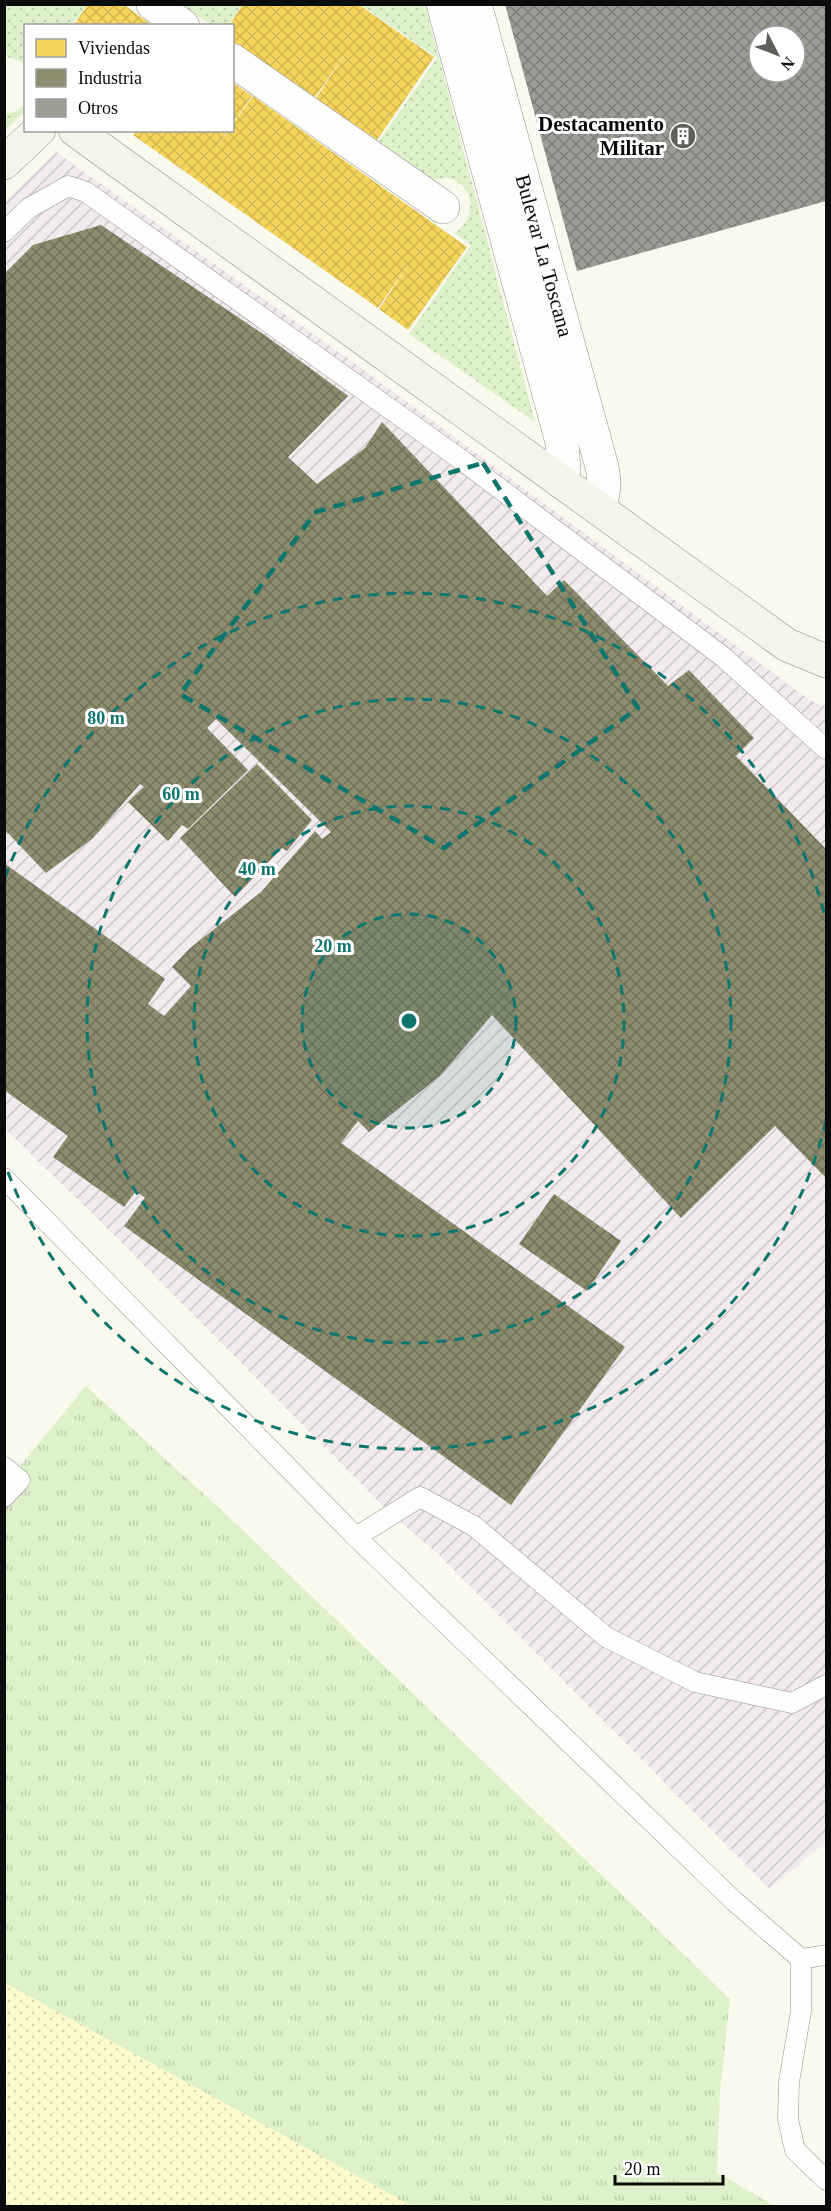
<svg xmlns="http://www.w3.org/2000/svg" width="831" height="2211" viewBox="0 0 831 2211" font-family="'Times New Roman',serif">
  <defs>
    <pattern id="industrial-furrows" width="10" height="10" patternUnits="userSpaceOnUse" patternTransform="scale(1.5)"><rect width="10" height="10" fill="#f2eaec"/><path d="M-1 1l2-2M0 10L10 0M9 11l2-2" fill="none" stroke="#cec7c9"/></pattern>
    <pattern id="grass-tufts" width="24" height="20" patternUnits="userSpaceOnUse" patternTransform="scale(1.5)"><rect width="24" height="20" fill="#ddf2cb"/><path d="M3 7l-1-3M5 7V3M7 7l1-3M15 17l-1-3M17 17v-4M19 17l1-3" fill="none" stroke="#bccead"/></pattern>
    <pattern id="sand-dots" width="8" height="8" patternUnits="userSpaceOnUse" patternTransform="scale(1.5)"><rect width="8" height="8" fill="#fdfacc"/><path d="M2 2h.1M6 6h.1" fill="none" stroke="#d8d5ae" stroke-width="1.8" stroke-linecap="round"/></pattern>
    <pattern id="garden-dots" width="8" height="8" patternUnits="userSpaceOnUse" patternTransform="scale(1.5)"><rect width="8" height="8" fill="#ddf2cb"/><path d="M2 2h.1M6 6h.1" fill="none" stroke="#bccead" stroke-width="1.8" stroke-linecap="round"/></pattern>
    <pattern id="homes-cross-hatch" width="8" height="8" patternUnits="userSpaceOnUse" patternTransform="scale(1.5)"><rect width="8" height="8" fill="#f6d55c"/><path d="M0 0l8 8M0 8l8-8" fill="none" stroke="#d2b64f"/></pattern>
    <pattern id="industry-cross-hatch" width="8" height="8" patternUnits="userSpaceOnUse" patternTransform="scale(1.5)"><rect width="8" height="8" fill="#8c8c6e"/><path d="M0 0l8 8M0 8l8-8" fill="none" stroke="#717159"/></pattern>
    <pattern id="building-cross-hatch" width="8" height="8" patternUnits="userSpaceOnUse" patternTransform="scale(1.5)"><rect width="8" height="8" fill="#9c9b94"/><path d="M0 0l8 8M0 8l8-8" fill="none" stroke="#7d7d77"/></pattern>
  </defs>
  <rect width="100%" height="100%" fill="#faf9ee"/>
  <polygon fill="url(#industrial-furrows)" points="56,152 357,365 811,701 826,706 826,1842 770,1889 436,1552 392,1515 108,1229 5,1129 4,202"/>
  <polygon fill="url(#grass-tufts)" points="86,1386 246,1533 730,1999 720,2092 717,2172 774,2206 412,2206 5,1983 5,1484"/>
  <polygon fill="url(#sand-dots)" points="4,1983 5,1983 412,2206 5,2206"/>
  <g fill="url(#garden-dots)">
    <polygon points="4,5 5,4 87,5 72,25 26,26 25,67 20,61 7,57 5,37"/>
    <polygon points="181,5 242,5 228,26 211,25"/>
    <path d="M 361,5 L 425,5 L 535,422 L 409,334 L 471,245 L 454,233 C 475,221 478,188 451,179 C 445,177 438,179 432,180 L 379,141 L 437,58 Z"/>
    <polygon points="25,104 25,111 5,131 5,114 18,111"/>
  </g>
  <g fill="url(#homes-cross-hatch)">
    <polygon points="88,4 123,4 153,26 73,26"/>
    <polygon points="243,4 358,4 434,57 377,140 316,98 346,53 315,97 232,41 232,26 229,26"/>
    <polygon points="232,82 252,96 232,124"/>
    <polygon points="253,96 467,247 408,330 379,309 409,264 378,308 133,135 137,130 228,130 215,150 229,130 232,130 232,125"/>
  </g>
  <g fill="url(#industry-cross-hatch)">
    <polygon points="101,225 266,336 348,396 288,457 317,484 365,448 382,422 547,596 564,580 668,686 689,670 754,738 736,756 826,849 826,1178 775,1126 681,1218 492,1015 440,1076 369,1132 358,1121 341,1143 625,1347 511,1505 124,1226 145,1198 136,1191 124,1207 53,1157 68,1136 4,1090 4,863 165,979 148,1004 164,1016 191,986 172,967 189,949 261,892 315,831 322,839 331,832 216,719 207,728 248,770 188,829 182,825 168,841 128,802 144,787 140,784 92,839 46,873 4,829 4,274 33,245"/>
    <polygon points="257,764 312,820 287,851 282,848 235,897 180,838"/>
    <polygon points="554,1194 621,1241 587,1291 519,1244"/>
  </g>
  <path fill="url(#building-cross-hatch)" fill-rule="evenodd" d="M 505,4 L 826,4 L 826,201 L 577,271 ZM 759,36 L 795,36 L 795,72 L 759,72 Z"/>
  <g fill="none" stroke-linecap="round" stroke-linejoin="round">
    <defs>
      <g id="service">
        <polyline points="4,232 29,208 68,186 86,192 463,461 722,656 826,749"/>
        <polyline points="4,1178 356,1537 420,1497 474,1526 606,1637 695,1682 792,1703 826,1685"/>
        <polyline points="4,1467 20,1480 4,1497"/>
        <polyline points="356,1537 734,1901 801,1959 801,2011 789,2082 788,2119 795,2150 826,2180"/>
        <polyline points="801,1959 826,1955"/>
      </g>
      <g id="minor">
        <polyline points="153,4 183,26"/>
        <polyline points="443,4 562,442 564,470 560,481"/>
        <path id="s1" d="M 475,4 L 602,467 C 605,483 605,493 598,508"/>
        <polyline points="232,60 443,207"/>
      </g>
      <g id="secondary">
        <polyline points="75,130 787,645 826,661"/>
        <polyline points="4,163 39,130"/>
      </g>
    </defs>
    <use href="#service" stroke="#93928d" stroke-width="21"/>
    <use href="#minor" stroke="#93928d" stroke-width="34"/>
    <use href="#secondary" stroke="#898984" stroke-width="34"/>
    <use href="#service" stroke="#fefefc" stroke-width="20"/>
    <use href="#minor" stroke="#fefefc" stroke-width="33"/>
    <use href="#secondary" stroke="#f4f4e8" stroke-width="33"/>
  </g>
  <path fill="none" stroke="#0f766e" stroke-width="4.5" stroke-dasharray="12 8" stroke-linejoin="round" d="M 483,463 L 638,708 L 444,848 L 180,694 L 316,512 Z"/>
  <circle cx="409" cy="1021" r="107" fill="#0f766e" fill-opacity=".12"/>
  <g fill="none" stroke="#0f766e" stroke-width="3" stroke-dasharray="10 8">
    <circle cx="409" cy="1021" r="107"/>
    <circle cx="409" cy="1021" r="215"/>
    <circle cx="409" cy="1021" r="322"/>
    <path d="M826 1121A429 429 0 0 1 5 1164M5 878A429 429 0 0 1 826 921"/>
  </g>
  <defs>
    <symbol id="building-disc" viewBox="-11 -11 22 22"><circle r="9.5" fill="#5f5e5a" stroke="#fff"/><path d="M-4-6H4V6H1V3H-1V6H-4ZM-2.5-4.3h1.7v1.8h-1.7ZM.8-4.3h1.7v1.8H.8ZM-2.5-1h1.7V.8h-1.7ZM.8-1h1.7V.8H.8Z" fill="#fff"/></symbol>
  </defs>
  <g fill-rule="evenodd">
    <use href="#building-disc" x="668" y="121" width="30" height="30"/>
  </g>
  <g text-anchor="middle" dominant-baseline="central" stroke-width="6" stroke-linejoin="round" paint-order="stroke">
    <g font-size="21" font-weight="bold" fill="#0b0b0b" stroke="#fff" text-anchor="end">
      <text x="664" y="124">Destacamento<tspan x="664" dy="24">Militar</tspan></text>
    </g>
    <g font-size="21" fill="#0b0b0b" stroke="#fff">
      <text stroke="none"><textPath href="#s1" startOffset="261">Bulevar La Toscana</textPath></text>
    </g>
  </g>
  <circle cx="409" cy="1021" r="9" fill="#0f766e" stroke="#fff" stroke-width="3"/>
  <g font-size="18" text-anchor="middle" font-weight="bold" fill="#0f766e" stroke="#fff" stroke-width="6" stroke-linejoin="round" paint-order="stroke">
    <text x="106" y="724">80 m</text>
    <text x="181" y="800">60 m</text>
    <text x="257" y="875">40 m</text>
    <text x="333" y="952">20 m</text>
  </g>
  <rect width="831" height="2211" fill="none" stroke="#0b0b0b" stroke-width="12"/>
  <rect x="24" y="24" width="210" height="108" fill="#ffffff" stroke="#9d9d9d" stroke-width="1.5"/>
  <rect x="36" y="39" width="30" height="18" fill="#f6d55c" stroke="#9d9d9d" stroke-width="1.5"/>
  <text x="78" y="54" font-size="18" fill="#0b0b0b">Viviendas</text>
  <rect x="36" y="69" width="30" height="18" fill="#8c8c6e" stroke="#9d9d9d" stroke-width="1.5"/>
  <text x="78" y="84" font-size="18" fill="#0b0b0b">Industria</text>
  <rect x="36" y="99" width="30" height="18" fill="#9c9b94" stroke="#9d9d9d" stroke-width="1.5"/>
  <text x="78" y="114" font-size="18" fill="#0b0b0b">Otros</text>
  <g transform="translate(777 54) rotate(132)"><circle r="28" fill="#ffffff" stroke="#9d9d9d" stroke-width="1.5"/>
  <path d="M0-4.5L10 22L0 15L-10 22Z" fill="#5f5e5a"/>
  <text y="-9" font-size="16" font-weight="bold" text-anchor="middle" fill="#0b0b0b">N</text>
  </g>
  <path d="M615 2175v9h108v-9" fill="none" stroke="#0b0b0b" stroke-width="3"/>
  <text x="624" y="2175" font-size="18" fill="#0b0b0b" stroke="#ffffff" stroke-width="4.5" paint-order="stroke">20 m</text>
</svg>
